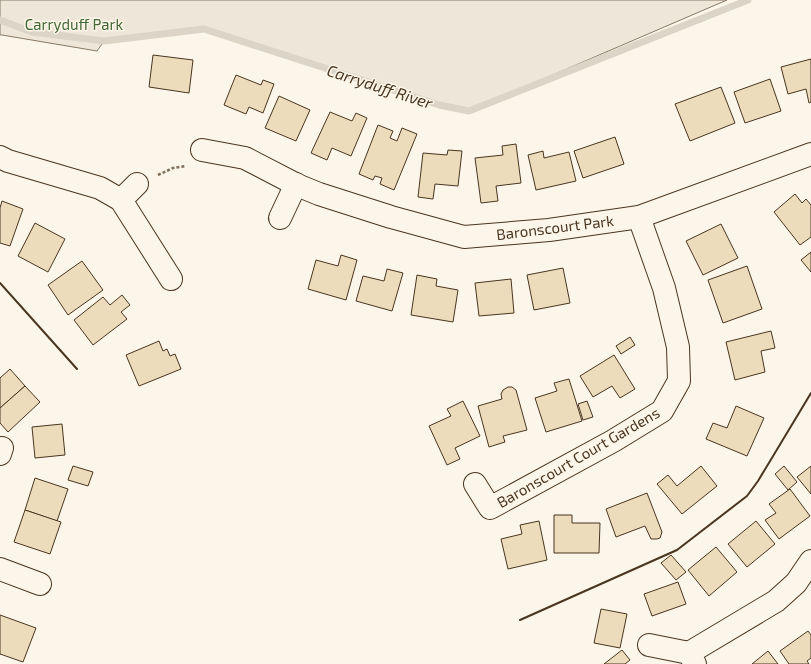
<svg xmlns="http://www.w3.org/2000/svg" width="811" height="664" viewBox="0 0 811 664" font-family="'Exo 2',sans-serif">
  <rect width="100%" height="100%" fill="#fbf6e9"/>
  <polygon fill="#ede6d9" stroke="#887966" points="0,0 727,0 469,111 439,105 204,29 104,41 97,51 2,35 0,35"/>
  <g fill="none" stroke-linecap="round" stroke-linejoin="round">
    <polyline stroke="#dcd4c6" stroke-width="7" points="0,20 32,32 104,41 204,29 439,105 469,111 748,0"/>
  </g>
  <g fill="#ecdcbc" stroke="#4a3520">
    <polygon points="153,55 193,60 189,93 149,87"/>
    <polygon points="811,59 811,102 809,103 806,89 788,94 781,67"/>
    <polygon points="236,75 261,85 263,80 274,84 263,113 249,107 246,114 224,105"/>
    <polygon points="770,79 781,111 745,123 734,92"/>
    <polygon points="721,87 735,123 690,141 675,104"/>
    <polygon points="279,96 310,110 296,141 265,128"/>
    <polygon points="330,112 352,121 356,113 367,118 351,156 332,148 327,160 311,153"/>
    <polygon points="378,125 393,131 390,138 397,141 402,128 417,134 394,190 380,184 382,178 375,176 373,180 359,174"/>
    <polygon points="615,137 624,164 583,178 574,151"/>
    <polygon points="516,144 521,183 496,186 498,201 481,203 475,158 503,155 502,146"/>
    <polygon points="448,150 462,151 458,186 435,184 433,199 418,197 423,153 447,155"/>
    <polygon points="543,151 544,158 569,152 576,181 536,190 528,155"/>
    <polygon points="795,194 802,203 806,199 811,205 811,237 800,245 774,212"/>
    <polygon points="2,201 23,209 10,246 0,243 0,208"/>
    <polygon points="35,223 65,239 48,272 18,256"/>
    <polygon points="721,224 738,258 703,275 686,241"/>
    <polygon points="811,252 811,272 801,260"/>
    <polygon points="341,255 357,260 346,300 308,289 316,260 338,266"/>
    <polygon points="82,261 103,290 68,315 48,285"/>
    <polygon points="747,266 762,309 723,323 708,280"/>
    <polygon points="563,268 570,303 534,310 527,275"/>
    <polygon points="387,269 403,273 392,311 356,301 363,276 384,281"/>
    <polygon points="417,275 437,279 436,286 458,290 453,322 411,315"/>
    <polygon points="511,279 514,313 479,316 475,283"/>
    <polygon points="122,295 130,305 121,312 127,319 93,345 74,320 103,297 110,305"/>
    <polygon points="771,331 775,348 761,351 765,372 735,380 726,342"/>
    <polygon points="630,337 635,345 621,354 616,346"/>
    <polygon points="159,341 163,351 167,349 170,356 175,354 181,369 139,386 126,355"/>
    <polygon points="614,355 635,389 620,398 612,386 593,397 580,376"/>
    <polygon points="10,369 25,386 0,408 0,378"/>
    <polygon points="569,379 582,421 546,432 535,398 557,391 554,383"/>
    <polygon points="25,386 40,402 8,432 0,423 0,408"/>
    <polygon points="508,387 512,387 516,390 527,430 503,436 505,442 489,447 478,406 502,399 501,394 503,390"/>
    <polygon points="463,401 480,436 455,448 460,459 447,465 429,426 451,416 447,409"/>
    <polygon points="587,401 593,417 583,420 578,404"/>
    <polygon points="736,406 764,418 747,456 706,439 713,423 727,428"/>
    <polygon points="62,424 65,455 35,458 32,427"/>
    <polygon points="73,466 93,472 88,486 68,480"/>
    <polygon points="701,466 717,486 682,514 657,484 668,475 677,486"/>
    <polygon points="784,466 797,482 788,490 775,474"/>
    <polygon points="811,466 811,494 797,477"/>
    <polygon points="35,478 68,489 57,521 25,510"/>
    <polygon points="790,489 810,516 779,539 765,520 776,513 769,504"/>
    <polygon points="647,493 662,532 660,538 657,539 651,539 645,526 616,537 606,509"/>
    <polygon points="25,510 61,522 50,554 14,542"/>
    <polygon points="554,515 572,515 572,523 600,523 599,553 554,553"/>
    <polygon points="539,521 547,560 508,569 501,539 522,534 520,525"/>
    <polygon points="756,521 775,544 747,567 728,544"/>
    <polygon points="716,547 737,572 709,596 688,570"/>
    <polygon points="671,555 686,572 676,580 661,563"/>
    <polygon points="678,582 686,604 652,616 644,594"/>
    <polygon points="601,609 627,614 620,648 594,643"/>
    <polygon points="0,615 36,628 23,662 0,654"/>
    <polygon points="808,631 811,635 811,658 807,661 809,664 789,664 780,651"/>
    <polygon points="622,650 630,660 625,664 604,664"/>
    <polygon points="768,651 778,664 752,664"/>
  </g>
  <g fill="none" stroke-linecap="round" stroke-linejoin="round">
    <defs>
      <g id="street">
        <polyline points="202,150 245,158 297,185 319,194 391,217 464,237 549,230 639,217 811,154"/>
        <polyline points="0,157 8,161 100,188 121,200 171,279"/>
        <polyline points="121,200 137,184"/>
        <polyline points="280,218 296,184"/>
        <polyline points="0,448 2,448 0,454"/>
        <polyline points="475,484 490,508 613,441 662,411 679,381 678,347 664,288 639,217"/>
        <polyline points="0,569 40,584"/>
        <polyline points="649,645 689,653 695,664"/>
        <polyline points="689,653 776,601 796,583 811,561"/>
      </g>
    </defs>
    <use href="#street" stroke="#4a3520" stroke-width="24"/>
    <polyline stroke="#7f6f5c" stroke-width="2.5" stroke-dasharray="3 2" stroke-linecap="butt" points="158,175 173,168 186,166"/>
    <use href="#street" stroke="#fbf6e9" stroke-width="22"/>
    <g stroke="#4a3520" stroke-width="2">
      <polyline points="0,283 77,369"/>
      <polyline points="520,620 677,550 747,496 758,481 811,393"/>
    </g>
  </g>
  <g text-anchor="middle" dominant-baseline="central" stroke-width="3" stroke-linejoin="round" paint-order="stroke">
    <g font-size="15" fill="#436837" stroke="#fbf6e9">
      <text x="74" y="24">Carryduff Park</text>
    </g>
    <g font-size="15" fill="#4a3520" stroke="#fbf6e9">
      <text transform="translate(555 227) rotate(-7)">Baronscourt Park</text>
      <text transform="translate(578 457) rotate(-30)">Baronscourt Court Gardens</text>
    </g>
    <g font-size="16" font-style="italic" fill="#4a3520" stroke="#fbf6e9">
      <text transform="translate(380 86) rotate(18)">Carryduff River</text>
    </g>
  </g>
</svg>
